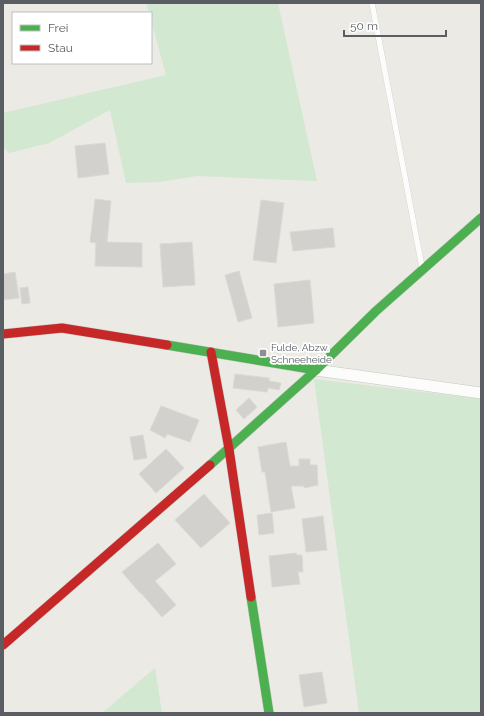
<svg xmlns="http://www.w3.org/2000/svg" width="484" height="716" viewBox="0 0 484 716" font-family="Raleway,sans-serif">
  <rect width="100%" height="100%" fill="#ebeae5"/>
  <g fill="#d2e8d1">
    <polygon points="146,3 278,3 317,181 197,176 159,182 126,183 110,110 49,143 9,153 3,147 3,113 166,75 151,20 151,13 149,13"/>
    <polygon points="314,379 481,399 481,713 359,713"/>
    <polygon points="155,668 162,713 102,713"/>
  </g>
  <g fill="#d2d1ce" stroke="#dad9d4">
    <polygon points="105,143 109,174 78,178 75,146"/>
    <polygon points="95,199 111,201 107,242 142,243 142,267 95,266 96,243 90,242"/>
    <polygon points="261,200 284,203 276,263 253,260"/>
    <polygon points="333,228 335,247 293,251 290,232"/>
    <polygon points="192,242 195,285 163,287 160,244"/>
    <polygon points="239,271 252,318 238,322 225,275"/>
    <polygon points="15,272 19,298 3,300 3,274"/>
    <polygon points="310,280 314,323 278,327 274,284"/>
    <polygon points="28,287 30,303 22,304 20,288"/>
    <polygon points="235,374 269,378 269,381 281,383 279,390 268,388 267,392 233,388"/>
    <polygon points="249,398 257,407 244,419 236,410"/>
    <polygon points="161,406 199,420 190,442 167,434 165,438 150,430"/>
    <polygon points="143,435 147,458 134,460 130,437"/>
    <polygon points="286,442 290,466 299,466 299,459 310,459 310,465 317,465 318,485 304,488 304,486 291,486 295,508 271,512 265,472 262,472 258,447"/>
    <polygon points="166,449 184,468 156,493 139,474"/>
    <polygon points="204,494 230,523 201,548 175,520"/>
    <polygon points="272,513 274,533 259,535 257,515"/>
    <polygon points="323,516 327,550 306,552 302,519"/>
    <polygon points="158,543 176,564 155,581 176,605 162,617 141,593 140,593 122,572"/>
    <polygon points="296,553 297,555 302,555 303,572 298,572 300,584 272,587 269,556"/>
    <polygon points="322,672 327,703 304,707 299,675"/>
  </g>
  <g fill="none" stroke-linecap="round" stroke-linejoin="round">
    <defs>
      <polyline id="lane" points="372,3 422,267"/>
      <polyline id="street" points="316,370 481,393"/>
      <g id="fast">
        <polyline points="167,345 316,370"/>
        <polyline points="210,465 316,370 376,311 481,218"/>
        <polyline points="251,597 269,713"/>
      </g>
      <g id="jam">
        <polyline points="3,334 62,328 167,345"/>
        <polyline points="211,352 229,449 251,597"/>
        <polyline points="3,645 210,465"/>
      </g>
    </defs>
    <use href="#lane" stroke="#c7c7c5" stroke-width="6"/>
    <use href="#street" stroke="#c7c7c5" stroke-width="12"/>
    <use href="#fast" stroke="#c7c8c7" stroke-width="10"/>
    <use href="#jam" stroke="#c7c8c7" stroke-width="10"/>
    <use href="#lane" stroke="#fcfcfb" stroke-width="5.5"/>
    <use href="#street" stroke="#fcfcfb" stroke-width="11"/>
    <use href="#fast" stroke="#4caf50" stroke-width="9"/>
    <use href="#jam" stroke="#c62828" stroke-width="9"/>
  </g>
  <rect fill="#8d8f90" stroke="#fff" stroke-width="1.5" x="259" y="349" width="8" height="8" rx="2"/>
  <g text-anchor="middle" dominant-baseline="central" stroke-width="3.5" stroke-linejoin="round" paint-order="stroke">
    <g font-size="10" fill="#5a5e63" stroke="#fff" text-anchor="start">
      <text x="271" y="347">Fulde, Abzw.<tspan x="271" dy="12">Schneeheide</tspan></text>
    </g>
  </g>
  <rect width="484" height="716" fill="none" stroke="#5a5e63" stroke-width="8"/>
  <rect x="12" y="12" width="140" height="52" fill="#ffffff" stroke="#bdbfc1"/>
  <rect x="20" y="25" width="20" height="6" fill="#4caf50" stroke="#bdbfc1"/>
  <text x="48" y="32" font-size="12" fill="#5a5e63">Frei</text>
  <rect x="20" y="45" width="20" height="6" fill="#c62828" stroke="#bdbfc1"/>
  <text x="48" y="52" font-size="12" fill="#5a5e63">Stau</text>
  <path d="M344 30v6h102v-6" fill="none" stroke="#5a5e63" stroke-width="2"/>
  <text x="350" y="30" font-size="12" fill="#5a5e63" stroke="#ffffff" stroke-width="3" paint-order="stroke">50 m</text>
</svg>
